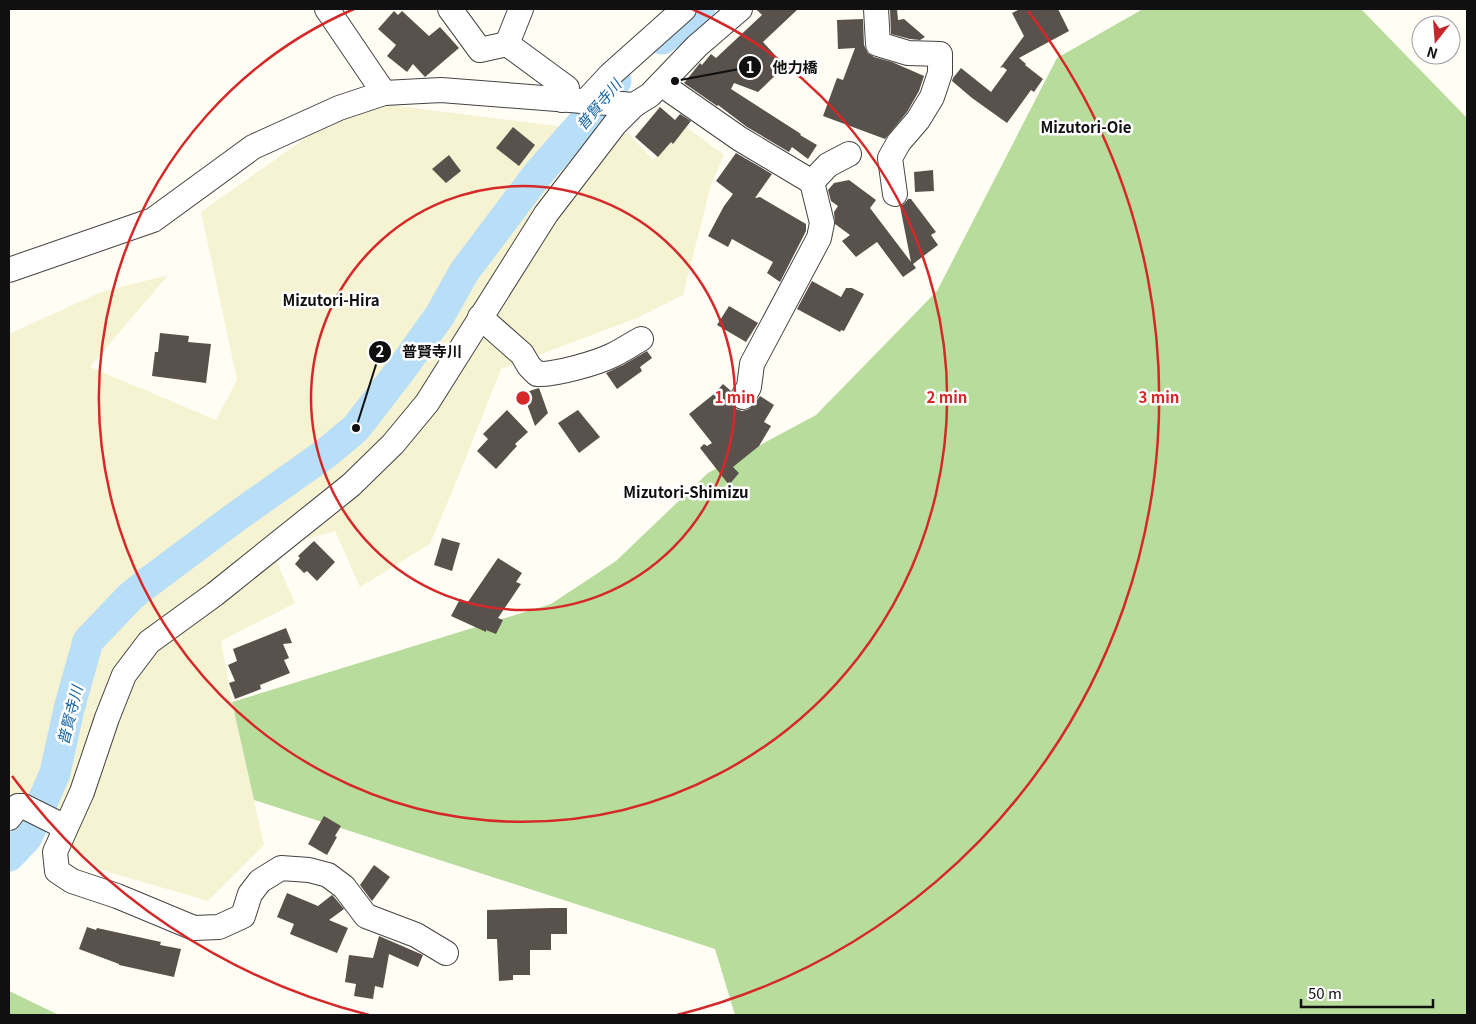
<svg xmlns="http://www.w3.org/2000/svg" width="1476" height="1024" viewBox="0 0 1476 1024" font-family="Georgia,'Noto Sans JP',serif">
  <rect width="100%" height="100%" fill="#fffdf4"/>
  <polygon fill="#f6f3d3" points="358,101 630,135 653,160 682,124 724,155 711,185 683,295 637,318 501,369 461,470 430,544 360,587 335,531 271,549 295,603 221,641 232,702 264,845 208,901 102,870 28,808 9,820 9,334 101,292 168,275 90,367 216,420 237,380 201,212"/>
  <g fill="#b8dc9b">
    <polygon points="1143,9 1361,9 1467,118 1467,1015 735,1015 715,949 254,800 232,702 551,604 616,561 708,473 816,415 937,291 1057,58"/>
    <polygon points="9,991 59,1015 9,1015"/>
  </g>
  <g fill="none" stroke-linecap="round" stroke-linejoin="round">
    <g stroke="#b8dff7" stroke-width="31">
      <polyline points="662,39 677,29 700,9"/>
      <polyline points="9,856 27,837 55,773 69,709 88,641 131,596 146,584 233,519 325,454 356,428 403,367 440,315 464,272 537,175 585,120 607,90 616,81"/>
    </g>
  </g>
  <g fill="#59514c">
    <polygon points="756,9 798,9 763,42 785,66 758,92 734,83 731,89 801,134 800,135 817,145 808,159 792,147 789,152 747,127 718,105 717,106 684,83 700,63 702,65 711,54 716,58 762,15"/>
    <polygon points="890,9 897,9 898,20 904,19 925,37 920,40 910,39 891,34"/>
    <polygon points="1020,9 1058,9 1069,31 1019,58 1026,64 1025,65 1043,79 1034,92 1031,90 1007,123 972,98 952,81 953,78 961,68 991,92 1007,70 1003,67 1000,68 1024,36 1012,13"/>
    <polygon points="394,11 398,15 402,11 429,36 440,27 459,48 425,77 413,64 407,72 387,56 396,45 378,29"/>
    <polygon points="863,19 864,45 868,53 874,57 892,62 924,76 919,91 907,112 885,139 823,116 837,78 843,80 855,48 838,49 837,20"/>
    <polygon points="660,107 675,120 680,114 691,121 673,144 671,142 658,157 635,137"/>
    <polygon points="513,127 535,145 519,166 496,148"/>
    <polygon points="736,153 772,174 755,198 760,197 806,224 806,231 780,282 767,273 773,262 732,239 728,247 708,236 724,206 733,194 716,181"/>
    <polygon points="449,155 461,171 446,183 432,169"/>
    <polygon points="933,170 934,191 915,192 914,172"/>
    <polygon points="849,180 876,200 870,208 911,262 900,206 904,204 908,199 911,199 936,232 931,235 938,245 913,264 916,268 903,277 877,242 856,257 842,241 850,235 835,224 834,212 838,206 831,201 828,190 834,183"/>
    <polygon points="812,281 841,297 846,288 852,288 864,294 844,331 841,330 840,332 797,309"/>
    <polygon points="729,306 758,323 746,342 717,325"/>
    <polygon points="160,333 189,336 188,342 211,344 206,383 152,376 155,352 158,352"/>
    <polygon points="647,351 652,358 640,367 642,371 617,389 606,373 623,365"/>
    <polygon points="723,384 731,391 729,397 731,403 736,409 742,411 749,409 754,404 760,396 774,405 764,422 771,426 759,446 733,467 739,473 729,485 700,448 704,444 707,446 712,443 689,414 714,394"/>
    <polygon points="539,388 548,413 535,426 523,393"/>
    <polygon points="507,410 528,432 515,444 517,446 496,469 477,451 488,439 483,434"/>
    <polygon points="578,410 600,437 579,453 558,423"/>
    <polygon points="442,538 460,543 452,571 434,565"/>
    <polygon points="314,541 335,562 317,581 307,571 304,573 295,564 300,558 298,556"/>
    <polygon points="498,558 522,573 516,582 521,584 498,618 503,620 496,634 486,630 486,632 451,616 460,599 468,602"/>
    <polygon points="286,628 292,643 283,644 289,658 284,660 290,673 260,685 261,689 235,699 229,683 235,681 228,665 237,661 233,649"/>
    <polygon points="324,816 341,826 335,836 337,837 327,855 308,844"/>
    <polygon points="374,865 390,877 372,901 360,885"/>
    <polygon points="287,893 318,906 332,895 334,897 344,909 329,920 348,928 337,953 290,934 294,924 277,917"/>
    <polygon points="551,908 567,908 567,934 551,934 551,950 530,950 530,975 513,975 513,980 499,981 497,939 487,939 487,910"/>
    <polygon points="87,927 96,930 97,928 161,942 160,945 181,949 174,977 119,965 119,964 79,949"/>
    <polygon points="379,936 423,955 418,967 389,954 383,988 375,986 373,999 354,996 356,984 345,982 349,955 373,958"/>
  </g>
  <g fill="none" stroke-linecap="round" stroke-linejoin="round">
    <defs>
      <g id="minor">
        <polyline points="327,9 384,93"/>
        <polyline points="450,9 480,50 507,44 567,88 562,100"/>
        <polyline points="876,9 878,44 908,53 940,54 940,73 932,97 918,120 899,142 890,158 895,194"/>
        <polyline points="507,44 521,9"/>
        <polyline points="661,84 740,139 812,182 822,223 819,238 752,364 749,387 743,397"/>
        <polyline points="585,102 610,75 684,9"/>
        <polyline points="812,182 828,165 849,154"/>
        <polyline points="9,270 153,220 253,147 339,108 384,93 441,90 634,105 650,95 697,46 740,9"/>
        <path d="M 480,317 L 522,354 L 529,366 L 537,374 C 555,375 597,363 613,355 C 623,350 632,344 641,339"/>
        <polyline points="9,818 18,806 23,806 65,827"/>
        <polyline points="446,953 416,935 366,916 344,887 328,875 309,870 281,868 260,881 250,894 243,916 219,927 194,928 117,896 72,881 57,871 55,852 82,792 107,718 124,675 149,642 215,594 351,485 393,444 427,403 546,214 615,124 634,105"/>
      </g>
    </defs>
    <use href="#minor" stroke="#434343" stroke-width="26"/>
    <use href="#minor" stroke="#fff" stroke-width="24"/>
  </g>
  <g fill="none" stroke="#d62828" stroke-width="2.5">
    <circle cx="523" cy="398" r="212"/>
    <path d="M692 9A424 424 0 1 1 354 9"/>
    <path d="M369 1015A636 636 0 0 1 12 776M1028 11A636 636 0 0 1 677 1015"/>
  </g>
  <g text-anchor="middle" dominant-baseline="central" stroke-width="5" stroke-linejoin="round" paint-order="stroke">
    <g font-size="15" font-style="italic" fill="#1766a5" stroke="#fff">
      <text transform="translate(598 104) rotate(-50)">普賢寺川</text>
      <text transform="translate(69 715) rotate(-76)">普賢寺川</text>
    </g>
    <g font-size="15" font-weight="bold" fill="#101010" stroke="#fff">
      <text x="1086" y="126">Mizutori-Oie</text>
      <text x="331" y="299">Mizutori-Hira</text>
      <text x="686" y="491">Mizutori-Shimizu</text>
    </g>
  </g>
  <circle cx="523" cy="398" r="8" fill="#d62828" stroke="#fff" stroke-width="2.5"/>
  <g font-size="15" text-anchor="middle" font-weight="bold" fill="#d62828" stroke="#fff" stroke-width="5" stroke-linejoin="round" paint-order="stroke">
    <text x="735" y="403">1 min</text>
    <text x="947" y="403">2 min</text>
    <text x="1159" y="403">3 min</text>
  </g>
  <path fill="none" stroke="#101010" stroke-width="2" d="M675 81L750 67M356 428L380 352"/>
  <g fill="#101010" stroke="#fff" stroke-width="2">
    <circle cx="675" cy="81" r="5"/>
    <circle cx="356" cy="428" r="5"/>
    <circle cx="750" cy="67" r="12"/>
    <circle cx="380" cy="352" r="12"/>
  </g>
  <g font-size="15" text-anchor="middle" font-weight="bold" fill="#fff">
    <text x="750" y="73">1</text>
    <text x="380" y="357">2</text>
  </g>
  <g font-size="15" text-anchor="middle" font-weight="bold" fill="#101010" stroke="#fff" stroke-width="5" stroke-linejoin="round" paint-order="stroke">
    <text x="795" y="73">他力橋</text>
    <text x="432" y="357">普賢寺川</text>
  </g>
  <rect width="1476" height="1024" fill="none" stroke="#101010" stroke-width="20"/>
  <g transform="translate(1436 40) rotate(197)"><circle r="24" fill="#ffffff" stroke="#9f9f9f"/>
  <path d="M0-4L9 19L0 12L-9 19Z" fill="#c3262c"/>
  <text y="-8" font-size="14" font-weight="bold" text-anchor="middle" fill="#101010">N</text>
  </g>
  <path d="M1301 999v8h132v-8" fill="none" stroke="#101010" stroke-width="2.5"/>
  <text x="1308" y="999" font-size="15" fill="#101010" stroke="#ffffff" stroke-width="4" paint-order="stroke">50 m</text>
</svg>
